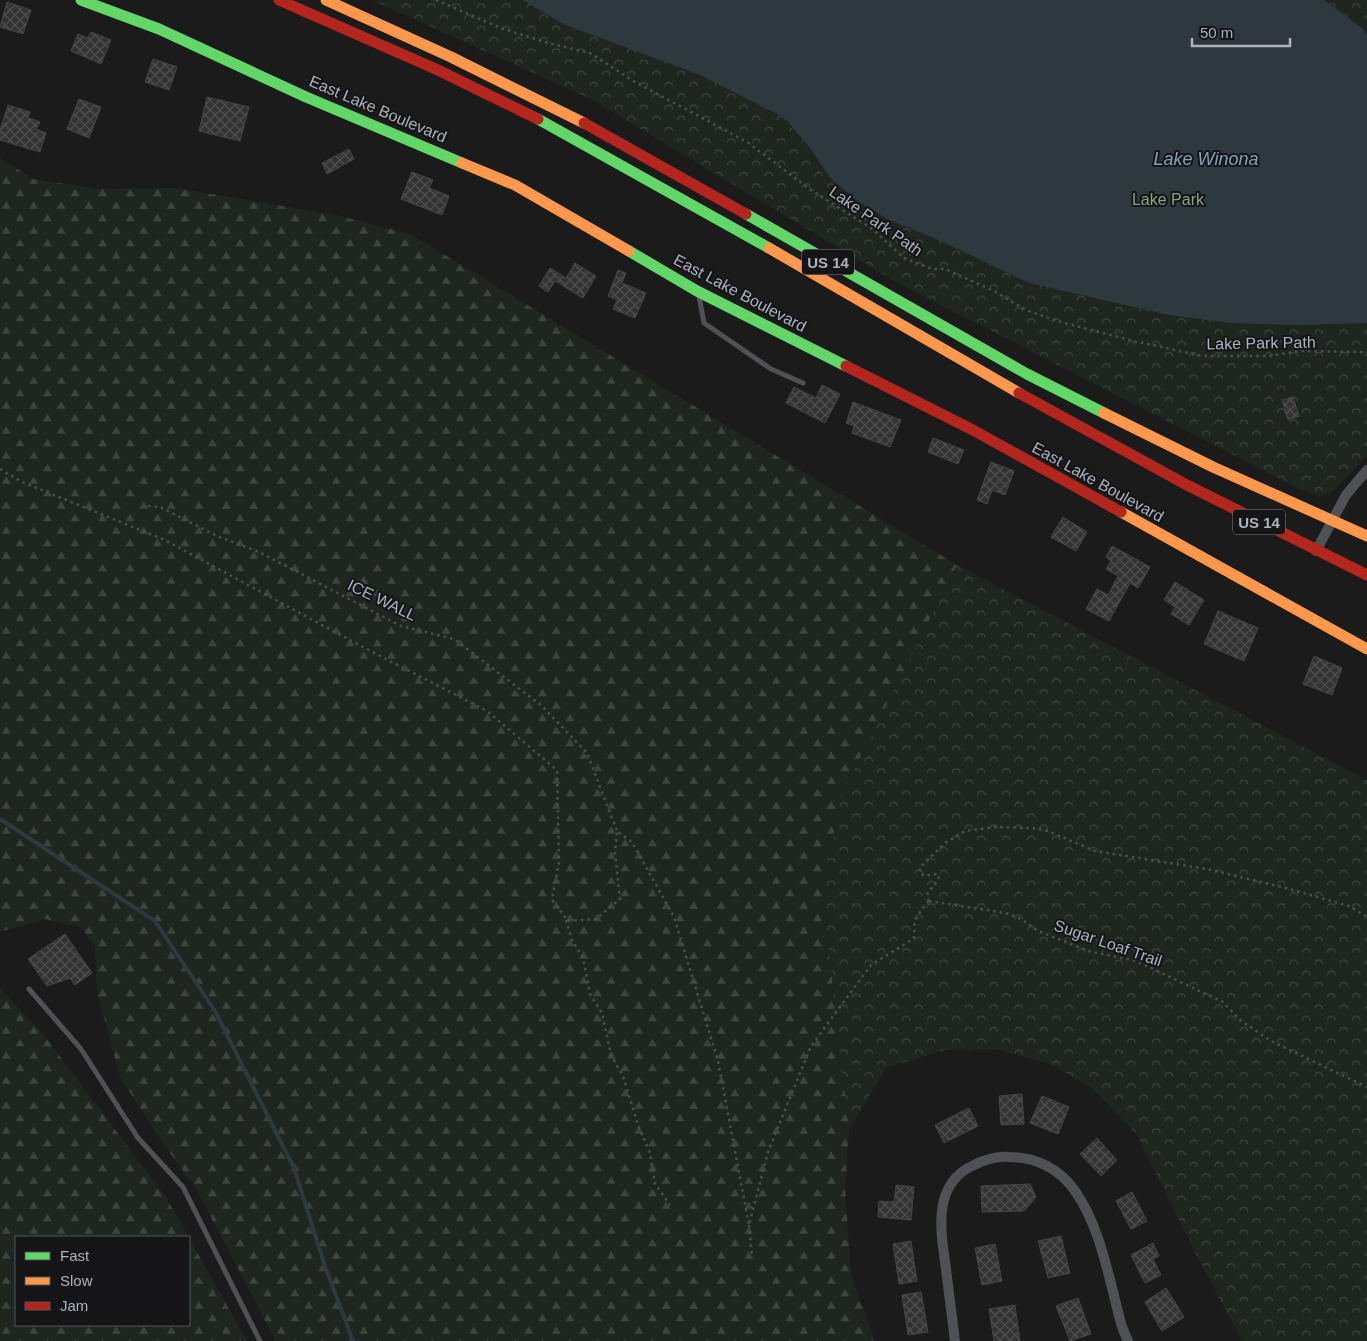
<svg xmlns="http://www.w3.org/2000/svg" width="1367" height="1341" viewBox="0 0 1367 1341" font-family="Helvetica,sans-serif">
  <defs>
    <pattern id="forest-firs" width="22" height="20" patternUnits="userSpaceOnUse" patternTransform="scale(1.25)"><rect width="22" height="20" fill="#1f261f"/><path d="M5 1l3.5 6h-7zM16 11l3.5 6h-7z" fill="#3d433e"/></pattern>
    <pattern id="park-crowns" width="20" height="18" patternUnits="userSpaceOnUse" patternTransform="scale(1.25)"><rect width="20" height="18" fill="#1f261f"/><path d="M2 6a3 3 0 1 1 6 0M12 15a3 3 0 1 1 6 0" fill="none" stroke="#3d433e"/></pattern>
    <pattern id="building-cross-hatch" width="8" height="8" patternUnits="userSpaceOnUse" patternTransform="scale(1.25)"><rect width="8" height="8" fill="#333334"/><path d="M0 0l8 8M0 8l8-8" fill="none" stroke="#4e4e4f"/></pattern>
  </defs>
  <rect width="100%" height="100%" fill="#1b1b1c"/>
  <g fill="url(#forest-firs)" fill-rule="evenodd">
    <polygon points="0,158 33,179 100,189 175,188 336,215 410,234 957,565 842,794 822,889 849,1130 845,1188 851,1275 875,1341 276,1341 195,1187 164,1145 120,1077 97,992 95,946 80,927 45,919 0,932"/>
    <path d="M 0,988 L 43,1034 L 166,1197 L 247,1341 L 0,1341 ZM 189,1237 L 189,1325 L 16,1325 L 16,1237 Z"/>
  </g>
  <g fill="url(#park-crowns)">
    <polygon points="372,0 1367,0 1367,456 1333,491 1319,497 1294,486 894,281 591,99"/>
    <polygon points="957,565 1367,780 1367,1341 1242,1341 1197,1256 1136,1133 1093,1089 1052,1065 997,1049 945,1050 886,1068 849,1130 822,889 842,794"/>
  </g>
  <polygon fill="#2d383f" points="523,0 1324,0 1362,28 1367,35 1367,323 1298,325 1231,323 1169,315 1029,283 932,237 889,220 859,202 831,179 810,148 785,118 700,75 563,24"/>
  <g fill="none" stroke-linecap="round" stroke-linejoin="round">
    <polyline stroke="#2d383f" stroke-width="4" points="0,819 155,921 215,1011 294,1168 325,1266 353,1341"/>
  </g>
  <g fill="url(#building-cross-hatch)" stroke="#444548">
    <polygon points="7,2 31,10 23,34 0,27"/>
    <polygon points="91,32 111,40 101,64 71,51 78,34 88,38"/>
    <polygon points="153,59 177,67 169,90 145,82"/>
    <polygon points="207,97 249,107 240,141 199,131"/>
    <polygon points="79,99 101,107 89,138 67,129"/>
    <polygon points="8,105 30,112 28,118 40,122 36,129 46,133 40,152 0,140 0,130"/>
    <polygon points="349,149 354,159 327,174 322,163"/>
    <polygon points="412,172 433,180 429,188 449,196 442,215 401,199"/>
    <polygon points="575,263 596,276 583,298 555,281 548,292 539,286 550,268 566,278"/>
    <polygon points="618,270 626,273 622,283 646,293 635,318 613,309 617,300 608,296"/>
    <polygon points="822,385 840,394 825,423 786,403 794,387 816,398"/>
    <polygon points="1293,397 1299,416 1288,420 1282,400"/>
    <polygon points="853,402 901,420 890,447 852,433 854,426 846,423"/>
    <polygon points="933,438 964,450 958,464 928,452"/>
    <polygon points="991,462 1014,471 1005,495 992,490 987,504 977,500"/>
    <polygon points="1063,517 1087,532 1076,551 1051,537"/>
    <polygon points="1112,546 1150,567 1138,588 1130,583 1109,621 1086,609 1097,589 1108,595 1118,576 1106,569 1111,561 1106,557"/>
    <polygon points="1175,582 1204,600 1189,625 1171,614 1175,607 1164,600"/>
    <polygon points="1218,611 1258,628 1244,661 1204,644"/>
    <polygon points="1314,656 1342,668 1332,695 1303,684"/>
    <polygon points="65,934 92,973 75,985 70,978 47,986 28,959"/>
    <polygon points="1022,1094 1024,1124 1001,1125 999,1096"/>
    <polygon points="1042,1096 1069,1107 1058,1134 1030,1123"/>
    <polygon points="969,1108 978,1126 944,1143 935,1125"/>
    <polygon points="1097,1138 1117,1160 1101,1176 1080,1154"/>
    <polygon points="1030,1184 1036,1197 1024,1211 982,1212 981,1186"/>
    <polygon points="896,1185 914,1187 911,1220 878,1217 879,1201 894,1202"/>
    <polygon points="1132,1192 1147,1221 1131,1229 1116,1201"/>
    <polygon points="1061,1236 1070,1273 1048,1278 1038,1241"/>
    <polygon points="911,1241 917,1281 899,1284 893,1244"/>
    <polygon points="1153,1243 1159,1256 1153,1259 1161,1275 1145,1283 1131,1255"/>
    <polygon points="995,1244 1002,1281 982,1285 975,1248"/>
    <polygon points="1166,1288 1184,1317 1162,1331 1145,1302"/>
    <polygon points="921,1292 928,1332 908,1335 902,1295"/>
    <polygon points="1078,1298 1091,1334 1070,1341 1056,1306"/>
    <polygon points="1015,1305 1020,1341 994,1341 989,1309"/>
  </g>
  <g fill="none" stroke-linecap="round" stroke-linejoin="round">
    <g stroke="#4b4d4f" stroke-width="2.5" stroke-dasharray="2.5 4" stroke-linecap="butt">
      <polyline points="436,0 503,29 548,43 590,53 635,82 747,142 811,190 871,228 904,258 932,269 945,269 994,291 1026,310 1057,321 1134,341 1202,356 1269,356 1299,351 1367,352"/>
      <path d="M 0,469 L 22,482 L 165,540 L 359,645 L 487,711 L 557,770 L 559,862 L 552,900 L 568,921 L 596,919 L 620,899 L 615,853 L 617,831 L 632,842 L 674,917 L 718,1061 L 749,1225 L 768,1152 L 811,1046 L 871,965 L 913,939 C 916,934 914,932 914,927 C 915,918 923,907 929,901"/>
      <polyline points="148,506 160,507 217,536 259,552 401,626 454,639 542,706 587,753 617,831"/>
      <path d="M 929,901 L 927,896 C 929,888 939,883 939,875 L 934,874 L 925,876 L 920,873 L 920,867 L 945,843 L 965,831 L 996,827 L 1033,828 L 1048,831 L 1095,851 L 1207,869 L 1282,887 L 1349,906 L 1367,917"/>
      <polyline points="929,901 1006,913 1021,919 1038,931 1088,951 1136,961 1223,1002 1240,1020 1271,1041 1367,1087"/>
      <polyline points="566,920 572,940 583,958 590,994 602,1013 611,1055 623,1076 638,1125 650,1153 655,1184 670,1205"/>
      <polyline points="749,1225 752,1258"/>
    </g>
    <g stroke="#4f5155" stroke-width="5">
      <polyline points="699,296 704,323 771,369 803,383"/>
      <polyline points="29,989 81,1049 138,1138 183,1187 260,1341"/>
    </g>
    <g stroke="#4f5155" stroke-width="10">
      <polyline points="1316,551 1346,495 1367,470"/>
      <path d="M 955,1341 C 952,1317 949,1293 946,1269 C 941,1232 931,1184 974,1165 C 986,1159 997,1156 1010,1157 C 1036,1157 1060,1169 1075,1191 C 1101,1227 1110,1284 1122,1327 L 1128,1341"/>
    </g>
    <g stroke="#63d668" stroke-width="11">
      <polyline points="81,0 159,29 306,97 462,163"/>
      <polyline points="538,119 769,248"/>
      <polyline points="746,214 1027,374 1104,413"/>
      <polyline points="629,251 697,291 846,366"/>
    </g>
    <g stroke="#ff974d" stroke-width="11">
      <polyline points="326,0 451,57 584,123"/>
      <polyline points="462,163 515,185 629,251"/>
      <polyline points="769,248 1019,393"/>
      <polyline points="1104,413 1213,467 1367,536"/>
      <polyline points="1121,512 1367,649"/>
    </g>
    <g stroke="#b3261e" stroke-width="11">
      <polyline points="279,0 438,70 538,119"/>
      <polyline points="584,123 746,214"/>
      <polyline points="846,366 973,430 1121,512"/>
      <polyline points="1019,393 1187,485 1367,575"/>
    </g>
  </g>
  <g text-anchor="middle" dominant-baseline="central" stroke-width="4" stroke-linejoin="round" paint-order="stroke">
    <g fill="#151518" stroke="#7f838b" stroke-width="1">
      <rect x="802" y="249.5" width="52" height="25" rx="4"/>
      <rect x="1233" y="509.5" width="52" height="25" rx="4"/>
    </g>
    <g font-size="15" font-weight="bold" fill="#acb2bc">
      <text x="828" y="262">US 14</text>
      <text x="1259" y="522">US 14</text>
    </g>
    <g font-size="16" fill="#acb2bc" stroke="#151518">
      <text transform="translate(378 109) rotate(23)">East Lake Boulevard</text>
      <text transform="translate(876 221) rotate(35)">Lake Park Path</text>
      <text transform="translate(740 293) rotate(28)">East Lake Boulevard</text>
      <text transform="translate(1261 343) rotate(-1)">Lake Park Path</text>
      <text transform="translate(1098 482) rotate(29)">East Lake Boulevard</text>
      <text transform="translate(382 600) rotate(26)">ICE WALL</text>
      <text transform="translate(1108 943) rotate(19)">Sugar Loaf Trail</text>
    </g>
    <g font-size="16" fill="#83a883" stroke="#151518">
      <text x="1168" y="199">Lake Park</text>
    </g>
    <g font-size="18" font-style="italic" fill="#83a3b8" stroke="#151518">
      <text x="1206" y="159">Lake Winona</text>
    </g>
  </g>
  <rect x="15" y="1236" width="175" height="90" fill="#151518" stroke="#51545a"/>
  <rect x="25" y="1252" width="25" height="8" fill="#63d668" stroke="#51545a"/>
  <text x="60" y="1261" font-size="15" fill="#acb2bc">Fast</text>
  <rect x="25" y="1277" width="25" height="8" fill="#ff974d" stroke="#51545a"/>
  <text x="60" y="1286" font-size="15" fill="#acb2bc">Slow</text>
  <rect x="25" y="1302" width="25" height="8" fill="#b3261e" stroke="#51545a"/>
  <text x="60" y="1311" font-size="15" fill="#acb2bc">Jam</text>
  <path d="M1192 38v8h98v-8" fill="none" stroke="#acb2bc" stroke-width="2.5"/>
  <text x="1200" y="38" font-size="15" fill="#acb2bc" stroke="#151518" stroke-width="4" paint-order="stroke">50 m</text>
</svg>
